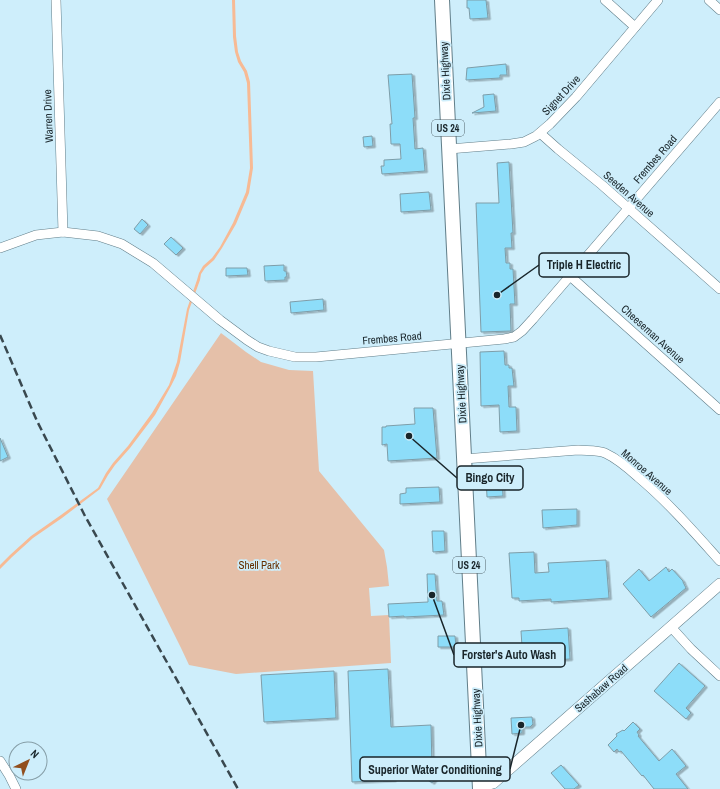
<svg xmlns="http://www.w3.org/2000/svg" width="720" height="789" viewBox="0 0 720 789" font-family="'Archivo Narrow',sans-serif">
  <defs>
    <filter id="shadow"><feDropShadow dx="2.5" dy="1.5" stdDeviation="0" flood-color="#0004"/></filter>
  </defs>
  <rect width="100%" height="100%" fill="#ceeefb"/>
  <polygon fill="#e5c0a9" points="221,333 246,352 261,362 289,370 313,371 319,471 384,550 387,567 389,586 369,588 371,616 389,615 391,663 236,674 189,665 181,648 107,499"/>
  <polygon fill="#f7ba94" points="232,0 235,0 236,36 238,52 241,61 247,71 250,82 253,168 249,193 236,224 222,248 214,260 205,268 201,274 200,280 189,310 180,362 176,376 171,386 155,415 130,448 115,465 108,475 100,489 62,518 33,538 12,557 0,569 0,565 10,555 31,536 61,515 98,488 106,473 113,463 128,446 152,413 169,385 177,362 187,309 197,280 199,273 203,266 212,258 220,247 233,223 246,192 250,168 247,83 244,72 238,62 235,52 233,37"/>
  <g fill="#8dddf9" stroke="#7e9da8" filter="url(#shadow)">
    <polygon points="467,0 486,0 488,18 470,19 469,8 467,8"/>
    <polygon points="506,64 507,75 500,75 500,78 466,80 467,68"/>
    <polygon points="412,74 415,118 413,118 415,149 423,148 425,171 382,174 381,166 384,166 384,160 401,159 400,144 391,144 390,124 392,124 388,75"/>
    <polygon points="494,94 496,111 472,113 484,107 483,95"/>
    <polygon points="372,136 373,146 364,147 363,137"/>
    <polygon points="509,162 513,233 511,233 512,248 505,248 506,263 510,263 510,269 513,269 515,304 510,304 511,331 481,332 476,203 499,203 497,163"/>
    <polygon points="429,192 431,210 401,212 400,194"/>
    <polygon points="142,219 148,225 140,234 134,229"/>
    <polygon points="171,237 183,248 176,255 164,244"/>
    <polygon points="284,265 284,271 286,271 287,277 285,277 285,280 265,281 264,266"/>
    <polygon points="226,268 247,268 248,275 226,276"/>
    <polygon points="323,299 324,310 291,313 290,302"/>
    <polygon points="504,351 505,365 509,365 509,368 512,368 514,386 508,386 509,407 516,407 517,431 500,432 499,405 481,406 480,352"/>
    <polygon points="414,408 433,408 437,458 388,461 387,444 382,445 382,427 386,427 386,426 415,424"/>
    <polygon points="0,438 8,457 0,461"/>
    <polygon points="486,478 502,478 503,496 487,497"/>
    <polygon points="439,487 440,502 400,504 400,494 406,493 406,488"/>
    <polygon points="577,509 577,525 543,528 542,510"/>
    <polygon points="432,531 444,531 445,551 433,552"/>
    <polygon points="534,552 535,573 549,572 548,563 606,560 609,598 551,602 551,599 519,601 519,598 512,598 509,553"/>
    <polygon points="666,567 669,572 672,569 683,581 683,582 686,588 651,617 623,584 639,569 649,581"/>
    <polygon points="427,574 435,574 437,601 442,601 444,615 404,617 404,616 389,617 388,604 428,602"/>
    <polygon points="568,628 570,659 523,662 521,631"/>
    <polygon points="438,636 455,636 456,647 438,647"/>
    <polygon points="679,663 705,686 686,708 691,713 686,719 654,691"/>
    <polygon points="388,669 391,727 431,725 432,767 440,773 432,783 424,777 394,778 394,780 352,782 348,671"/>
    <polygon points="334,671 336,718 264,722 261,675"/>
    <polygon points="532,717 533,724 530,727 522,727 522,733 512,734 511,718"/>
    <polygon points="633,722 640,729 637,732 639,735 638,736 659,761 672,749 686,766 676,774 688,789 654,789 643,775 642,776 621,751 619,752 617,749 614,752 608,745 617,736 616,734 623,730 624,731"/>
    <polygon points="561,765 579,785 574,789 565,789 551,773"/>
  </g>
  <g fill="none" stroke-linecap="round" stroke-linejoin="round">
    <defs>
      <g id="minor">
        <polyline points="56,0 63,232"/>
        <polyline points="605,0 635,27"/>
        <polyline points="709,0 720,10"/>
        <polyline points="540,133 558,149 602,185 720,289"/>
        <polyline points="449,149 511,144 524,142 536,136 550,124 576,97 658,0"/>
        <polyline points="0,248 36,235 63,232 98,236 122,244 135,252 153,263 220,320 247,340 258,347 269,351 295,357 316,357 504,339 514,337 522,331 533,319 720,102"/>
        <polyline points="570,276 720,410"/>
        <path d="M 464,459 L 578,450 C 587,451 597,450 605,453 C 618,459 628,468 638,477 C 668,502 694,532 720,561"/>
        <polyline points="671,627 691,649 720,676"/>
        <polyline points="0,761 9,775 16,789"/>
      </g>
      <polyline id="tertiary" points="480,786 493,783 720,584"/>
      <polyline id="primary" points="442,0 480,789"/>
    </defs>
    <use href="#minor" stroke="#617e89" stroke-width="10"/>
    <use href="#tertiary" stroke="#617e89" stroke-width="12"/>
    <use href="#primary" stroke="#617e89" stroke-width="16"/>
    <use href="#minor" stroke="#fff" stroke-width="9"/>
    <use href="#tertiary" stroke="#fff" stroke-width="11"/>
    <use href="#primary" stroke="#fff" stroke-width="14"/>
    <polyline stroke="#39484f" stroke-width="2.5" stroke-dasharray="8 4" stroke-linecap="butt" points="0,335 37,421 85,516 238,789"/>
  </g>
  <g text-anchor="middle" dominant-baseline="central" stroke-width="3.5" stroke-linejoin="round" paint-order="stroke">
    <g fill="#ceeefb" stroke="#4f6169" stroke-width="1">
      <rect x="432" y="120" width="32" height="16" rx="3"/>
      <rect x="453" y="557" width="32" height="16" rx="3"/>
    </g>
    <g font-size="10" font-weight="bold" fill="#19252a">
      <text x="448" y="128">US 24</text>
      <text x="469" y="565">US 24</text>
    </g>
    <g font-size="11" fill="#19252a" stroke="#ceeefb">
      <text transform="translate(445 71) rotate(-93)">Dixie Highway</text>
      <text transform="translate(561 95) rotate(-47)">Signet Drive</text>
      <text transform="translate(48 116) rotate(-92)">Warren Drive</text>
      <text transform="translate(655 159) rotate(-49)">Frembes Road</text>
      <text transform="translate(629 194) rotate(41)">Seeden Avenue</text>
      <text transform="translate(653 334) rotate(42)">Cheeseman Avenue</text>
      <text transform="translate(392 338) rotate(-5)">Frembes Road</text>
      <text transform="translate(461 394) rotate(-93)">Dixie Highway</text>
      <text transform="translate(647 472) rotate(41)">Monroe Avenue</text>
      <text transform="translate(601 688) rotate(-41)">Sashabaw Road</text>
      <text transform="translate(477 718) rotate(-93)">Dixie Highway</text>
    </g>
    <g font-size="11" fill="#662f01" stroke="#ceeefb">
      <text x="259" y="565">Shell Park</text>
    </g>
  </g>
  <path fill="none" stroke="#19252a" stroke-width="1.5" d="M497 295L539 265M409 436L457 478M432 595L454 655M521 725L510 769"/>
  <g fill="#19252a" stroke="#ceeefb" stroke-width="1.5">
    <circle cx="497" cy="295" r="4"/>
    <circle cx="409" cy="436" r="4"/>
    <circle cx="432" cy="595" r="4"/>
    <circle cx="521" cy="725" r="4"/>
  </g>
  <g fill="#ceeefb" stroke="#19252a" stroke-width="1.5">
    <rect x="539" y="253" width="90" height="24" rx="4"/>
    <rect x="457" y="466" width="66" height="24" rx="4"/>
    <rect x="454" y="643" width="111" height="24" rx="4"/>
    <rect x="360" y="757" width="150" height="24" rx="4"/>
  </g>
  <g font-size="12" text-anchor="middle" font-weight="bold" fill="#19252a">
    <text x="584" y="269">Triple H Electric</text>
    <text x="490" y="482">Bingo City</text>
    <text x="509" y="659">Forster's Auto Wash</text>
    <text x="435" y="774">Superior Water Conditioning</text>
  </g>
  <g transform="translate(28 761) rotate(43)"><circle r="19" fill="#ceeefb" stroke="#869ea7"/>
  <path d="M0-3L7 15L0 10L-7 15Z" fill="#914f1e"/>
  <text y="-6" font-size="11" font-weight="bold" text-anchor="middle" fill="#19252a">N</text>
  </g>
</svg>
